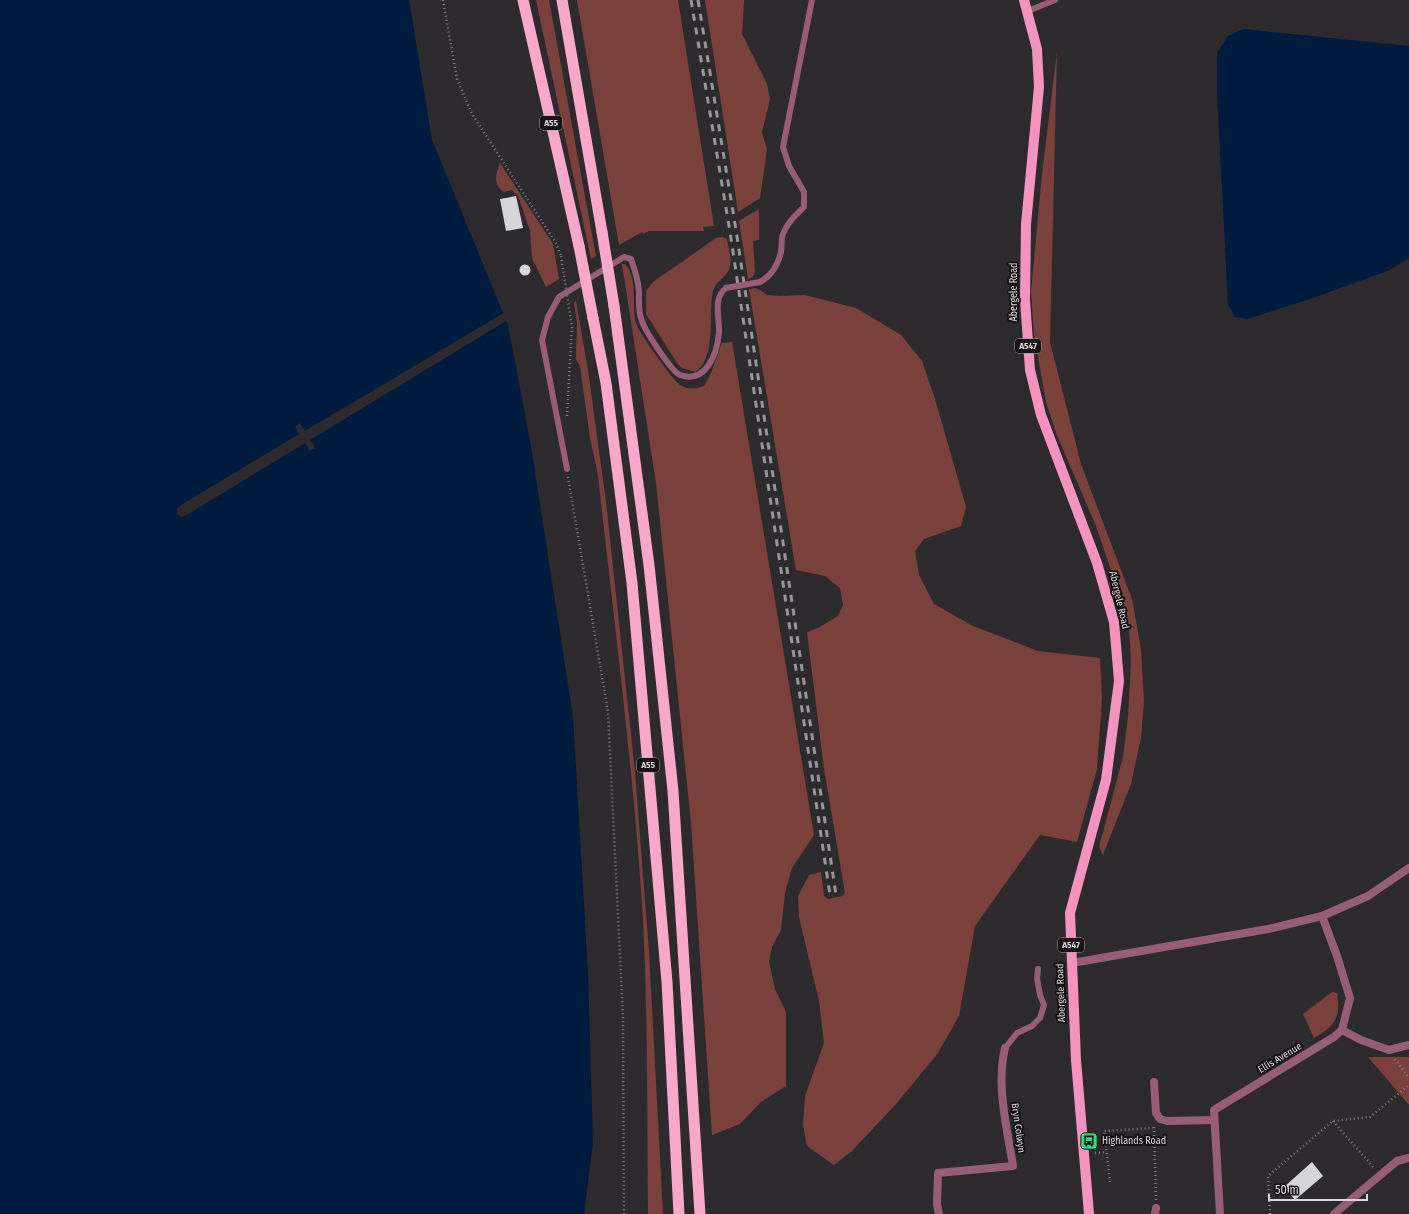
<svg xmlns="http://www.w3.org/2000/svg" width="1409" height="1214" viewBox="0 0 1409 1214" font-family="'Fira Sans Condensed',sans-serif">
  <rect width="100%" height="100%" fill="#2d2a2e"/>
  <g fill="#7a403c">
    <polygon points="536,0 549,0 596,256 591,259"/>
    <polygon points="577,0 678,0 714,226 703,227 704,231 649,231 643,234 642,232 619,245"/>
    <polygon points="705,0 744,0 742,34 767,84 770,99 762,132 767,150 760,198 738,212"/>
    <polygon points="1057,52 1050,342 1081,464 1132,599 1141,649 1144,701 1141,738 1131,784 1103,855 1099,847 1123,757 1128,717 1131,661 1129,628 1117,588 1096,526 1056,433 1046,402 1034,334 1031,292 1042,174"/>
    <path d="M 500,163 L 553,244 L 559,279 L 546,287 L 532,258 L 530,231 L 518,196 L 512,190 L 504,192 C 492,183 496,175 500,163 Z"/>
    <polygon points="759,209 759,240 753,241 755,271 753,277 748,279 739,221"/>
    <path d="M 722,237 L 727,239 C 728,247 732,258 730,266 C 729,276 716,280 713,291 C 708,312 717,360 695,372 L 682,368 L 677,363 L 646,314 L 646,291 L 653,282 L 716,238 Z"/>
    <path d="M 622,264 L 625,264 C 639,280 631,305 636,323 C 638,332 673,380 680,385 C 688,390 696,389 704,386 L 711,373 L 722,343 L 732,342 L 814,835 L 792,868 L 785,893 L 781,930 L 772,947 L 769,961 L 775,989 L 786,1012 L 786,1086 L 761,1102 L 740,1124 L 712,1135 L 691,823 L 656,483 Z"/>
    <polygon points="756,288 767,295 780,296 805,295 856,308 901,335 922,361 935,399 966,507 961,526 924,539 915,551 919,575 934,604 973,626 1038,651 1100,658 1102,699 1097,769 1077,842 1040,835 975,926 959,1016 938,1053 897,1103 852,1151 834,1165 807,1146 803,1125 805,1096 824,1043 819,1001 799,917 798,896 809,875 821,872 824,896 828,899 842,896 845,893 824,769 807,632 818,628 838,616 843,605 840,588 825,576 796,570 749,289"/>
    <path d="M 576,301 L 588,370 L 606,502 L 635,772 L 649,952 L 663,1214 L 648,1214 C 647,1116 648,1018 643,920 C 634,772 614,623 598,475 L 590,438 L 580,366 L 576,359 L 577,323 L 574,303 Z"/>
    <path d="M 1332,992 L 1337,993 C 1341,1018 1335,1026 1314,1038 L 1303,1014 Z"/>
    <polygon points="1368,1057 1409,1057 1409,1105"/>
  </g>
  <g fill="#001b3d">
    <polygon points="0,0 409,0 432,140 508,325 532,452 573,717 588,972 593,1142 584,1214 0,1214"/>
    <polygon points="1244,29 1409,46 1409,258 1390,270 1313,298 1247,319 1235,317 1228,304 1217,94 1217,53 1228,36"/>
  </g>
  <polygon fill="#2d2a2e" points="505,312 508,320 310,440 315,448 310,451 305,443 187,515 181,517 178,514 177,509 181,505 299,434 295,427 300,423 305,431"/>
  <g fill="#d5d5da">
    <polygon points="516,196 523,228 506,231 500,199"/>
    <circle cx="525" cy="270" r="5.5"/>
    <polygon points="1312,1162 1323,1176 1295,1200 1284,1187"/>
  </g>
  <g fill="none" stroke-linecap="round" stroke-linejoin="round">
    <g stroke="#817f82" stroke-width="2.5" stroke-dasharray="1 3" stroke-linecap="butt">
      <polyline points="443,0 457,79 472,114 556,243 561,256"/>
      <polyline points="567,416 572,327"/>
      <polyline points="568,477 608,712 623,1017 624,1214"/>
      <polyline points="1395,1059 1409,1078"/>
      <polyline points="1333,1121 1374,1168"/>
      <polyline points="1154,1127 1156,1200"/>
      <polyline points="1095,1153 1107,1152"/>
      <polyline points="1110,1182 1104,1131 1153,1128"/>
      <polyline points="1270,1214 1268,1176 1333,1121 1370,1117 1409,1085"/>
    </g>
    <g stroke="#975c76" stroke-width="6">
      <polyline points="1028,11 1055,0"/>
      <path d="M 760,282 C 771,276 778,265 781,252 C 782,246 781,239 783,234 C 787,223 796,215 804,207 L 804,192 L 789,166 L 783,147 L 812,0"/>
      <path d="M 567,469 L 542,340 L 548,317 L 559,297 L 624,257 L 631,259 C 635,270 638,280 639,291 C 639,301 638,312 642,321 C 645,331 672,372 680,375 C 706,384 717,354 719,333 C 720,318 712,299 726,288"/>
      <polyline points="1005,1048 1017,1033 1032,1026 1040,1018 1044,1005 1040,995 1037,978 1038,969"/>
    </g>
    <g stroke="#975c76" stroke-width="8">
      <polyline points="1072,963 1268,929 1322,916 1368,896 1409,868"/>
      <polyline points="1342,1030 1361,1040 1389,1050 1409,1045"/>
      <polyline points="1154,1082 1156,1113 1160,1119 1167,1121 1214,1120"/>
      <path d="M 939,1214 L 937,1205 L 938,1173 L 1013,1166 C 1007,1128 996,1086 1005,1048"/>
      <polyline points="1155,1214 1156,1208"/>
      <polyline points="1220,1214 1214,1110 1334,1037 1342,1030 1350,998 1337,956 1322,916"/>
      <polyline points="1334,1214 1397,1161 1409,1158"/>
    </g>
    <polyline stroke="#f493bf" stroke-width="10" points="1024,0 1037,49 1039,87 1026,224 1025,300 1030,370 1041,415 1097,563 1114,622 1119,681 1106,780 1070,913 1076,1060 1089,1214"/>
    <g stroke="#f7a8cb" stroke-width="11">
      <polyline points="523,0 579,246"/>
      <polyline points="562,0 602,232"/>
      <polyline points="614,306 649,565 673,791 700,1214"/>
      <polyline points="593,318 606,383 632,583 667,982 679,1214"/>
    </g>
    <g stroke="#979598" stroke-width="3" stroke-dasharray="7 7" stroke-linecap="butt">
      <polyline points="691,0 730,232 830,895"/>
      <polyline points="698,0 736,230 836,895"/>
    </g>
    <polyline stroke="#817f82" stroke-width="2.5" stroke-dasharray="1 3" stroke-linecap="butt" points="561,256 572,327"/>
    <polyline stroke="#975c76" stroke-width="6" points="726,288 760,282"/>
    <g stroke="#f7a8cb" stroke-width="11">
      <polyline points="602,232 614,306"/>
      <polyline points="579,246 593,318"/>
    </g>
  </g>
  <defs>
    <symbol id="bus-square" viewBox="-11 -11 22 22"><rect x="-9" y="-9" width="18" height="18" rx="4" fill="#34d881" stroke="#151315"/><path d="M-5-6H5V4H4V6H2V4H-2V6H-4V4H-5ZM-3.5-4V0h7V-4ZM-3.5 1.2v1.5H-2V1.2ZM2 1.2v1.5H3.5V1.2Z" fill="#111"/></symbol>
  </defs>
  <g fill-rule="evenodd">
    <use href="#bus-square" x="1079" y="1131" width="20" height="20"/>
  </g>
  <g text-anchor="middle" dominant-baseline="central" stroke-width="4" stroke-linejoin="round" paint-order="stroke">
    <g fill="#151315" stroke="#9e9c9e" stroke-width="1">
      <rect x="540" y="116" width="22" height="14" rx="3"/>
      <rect x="1015" y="339" width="26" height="14" rx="3"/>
      <rect x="637" y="758" width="22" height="14" rx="3"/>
      <rect x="1058" y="938" width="26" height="14" rx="3"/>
    </g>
    <g font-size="9" font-weight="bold" fill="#d8d6d8">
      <text x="551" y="123">A55</text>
      <text x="1028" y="346">A547</text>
      <text x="648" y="765">A55</text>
      <text x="1071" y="945">A547</text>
    </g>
    <g font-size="10" fill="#d8d6d8" stroke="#151315">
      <text transform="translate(1014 292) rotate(-90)">Abergele Road</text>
      <text transform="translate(1119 600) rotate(77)">Abergele Road</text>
      <text transform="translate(1061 993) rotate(-92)">Abergele Road</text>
      <text transform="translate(1280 1058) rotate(-31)">Ellis Avenue</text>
      <text transform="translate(1018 1128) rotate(82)">Bryn Colwyn</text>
    </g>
    <g font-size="10" fill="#d8d6d8" stroke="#151315" text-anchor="start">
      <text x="1102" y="1141">Highlands Road</text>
    </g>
  </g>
  <path d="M1269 1194v6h98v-6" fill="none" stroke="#d8d6d8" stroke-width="2"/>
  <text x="1275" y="1194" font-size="12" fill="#d8d6d8" stroke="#151315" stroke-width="3" paint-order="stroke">50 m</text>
</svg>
